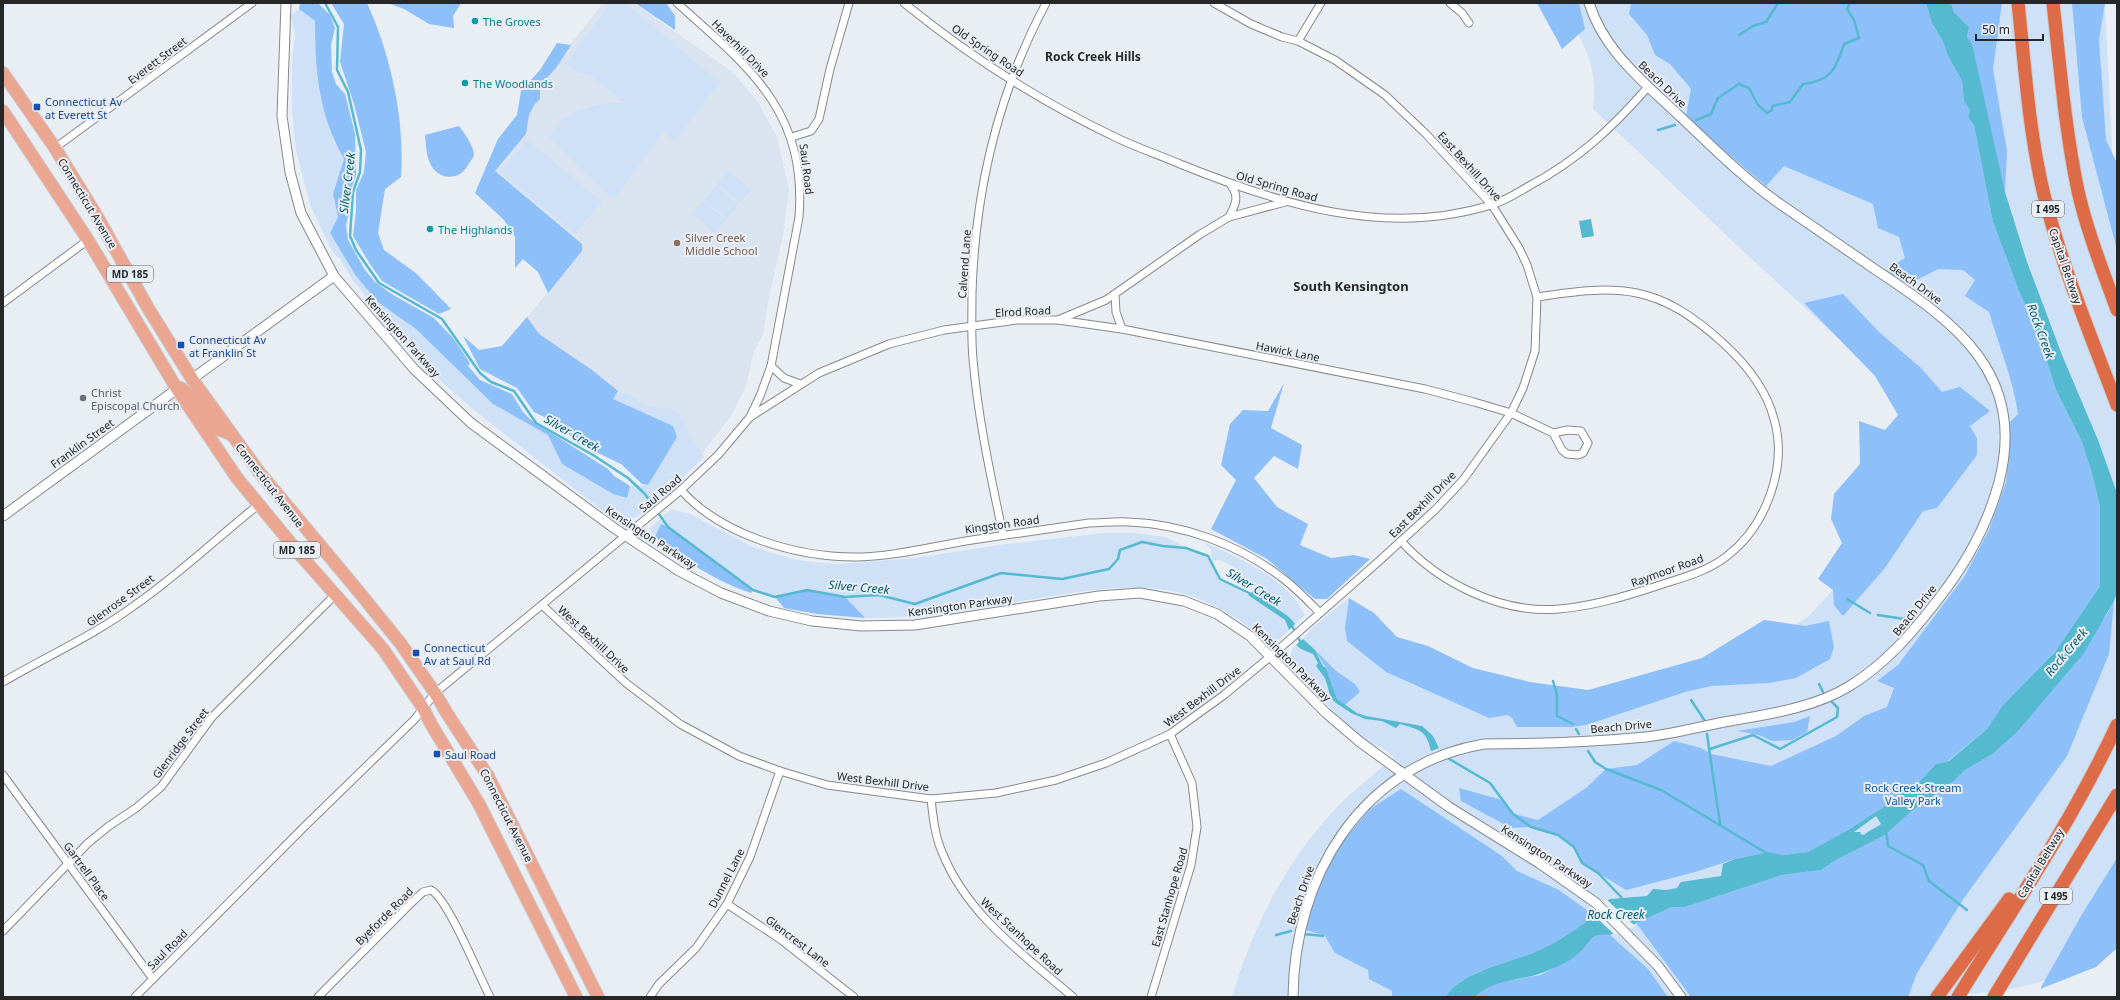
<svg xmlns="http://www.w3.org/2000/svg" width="2120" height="1000" viewBox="0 0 2120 1000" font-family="'Noto Sans',sans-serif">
  <rect width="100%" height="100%" fill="#e9eef4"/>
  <polygon fill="#dae4f0" points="603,3 634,3 734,73 758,102 777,137 789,189 783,236 769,297 763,335 754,351 746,386 731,416 702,454 674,483 513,334 582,251 492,172 540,83"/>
  <g fill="#cfe1f6">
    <path d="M 610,3 L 625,3 L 676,45 L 675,46 L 720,82 L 675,141 L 663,132 L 617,196 L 611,197 L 550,138 C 553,134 555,128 558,124 C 570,110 610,99 627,104 L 591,76 L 577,72 L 566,64 Z"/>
    <path d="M 1559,3 L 2105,3 L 2115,211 L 2117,212 L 2117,933 C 2100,945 2081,964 2062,973 C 2018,994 1969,994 1921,997 L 1232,997 C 1253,926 1287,858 1339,805 C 1356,788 1376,773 1394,757 L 1381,747 L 1368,743 L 1355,734 L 1306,682 L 1290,660 L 1292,649 L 1296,645 L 1301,649 L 1306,642 L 1303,639 L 1314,626 L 1349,598 L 1346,621 L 1489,692 L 1616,690 L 1795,626 L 1811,614 L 1832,591 L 1891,512 L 1903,415 L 1876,373 L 1744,252 L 1593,109 C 1599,64 1582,39 1559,3 Z"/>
    <path d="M 299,9 L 315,21 L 315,45 L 333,140 L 344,159 L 333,194 L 338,217 L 330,233 L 379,303 L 416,329 L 493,404 L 548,435 L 562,464 L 613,494 L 626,498 L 630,486 L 648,485 L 673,426 L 613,399 L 618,391 L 622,394 L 625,391 L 645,406 L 670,409 L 680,414 L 692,439 L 704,457 C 689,471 644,518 626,521 C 619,522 610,515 604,512 L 474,410 L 444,384 L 382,317 L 352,279 L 340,259 L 333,253 L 310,205 L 296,150 L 292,110 L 292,61 L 295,35 L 291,15 Z"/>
    <polygon points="527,139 602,202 575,234 500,172"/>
    <polygon points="728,171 751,190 740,203 717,184"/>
    <polygon points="716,186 739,205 727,218 704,200"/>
    <polygon points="703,201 726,220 715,233 692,214"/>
    <path d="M 671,509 L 690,514 L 753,547 L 793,559 L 814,562 L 839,564 L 915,558 L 999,545 L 1103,533 L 1133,533 L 1165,537 L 1186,548 L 1208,556 L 1212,560 L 1211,550 L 1205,543 C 1236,556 1273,573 1295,599 C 1299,604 1301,610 1305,615 L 1295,624 C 1287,613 1282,613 1272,605 C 1265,598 1263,596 1253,591 L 1255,589 L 1239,580 L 1239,570 L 1221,560 L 1212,561 L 1220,579 L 1248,595 L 1285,620 L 1289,630 C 1283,636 1277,643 1269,641 C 1259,639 1250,628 1242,622 C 1217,605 1189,592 1159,589 C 1113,584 1066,594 1021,601 C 969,610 917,618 865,618 L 845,597 L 807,590 L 775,597 L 753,590 L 661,525 L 655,537 L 649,529 Z"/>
  </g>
  <g fill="#8dbff9">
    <path d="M 300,3 L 318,3 L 330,15 L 335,28 L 331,45 L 332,72 L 336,84 L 345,94 L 355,134 L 356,175 L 351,190 L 349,214 L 346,225 L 348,240 L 365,270 L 375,282 L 393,295 L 434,318 L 453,338 L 470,363 L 468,366 L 480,380 L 512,394 L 523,412 L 531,420 L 608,469 L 614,476 L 630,486 L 627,498 L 613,494 L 562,464 L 548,435 L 493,404 L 416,329 L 379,303 L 356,276 L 330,233 L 338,217 L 333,194 L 344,159 C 319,115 315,72 315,21 L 299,9 Z"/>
    <path d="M 331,3 L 367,3 C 391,56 405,119 401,177 L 385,189 L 378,233 L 384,250 L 417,274 L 451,309 L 439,314 L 382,281 L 370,264 L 353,236 L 356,211 L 356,190 L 364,172 L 366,152 L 354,104 L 340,62 L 344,24 Z"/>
    <polygon points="388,3 461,3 453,16 454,28 429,24 404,9"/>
    <polygon points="635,3 666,3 675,16 675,30"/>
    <polygon points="1537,3 1579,3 1585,29 1562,49"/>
    <path d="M 1631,3 L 1926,3 L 1932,23 L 1943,42 L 1948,56 L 1962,81 L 1964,101 L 1970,110 L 1968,117 L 1974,125 L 1993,222 L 2019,291 L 2040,339 L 2056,390 L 2082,442 L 2092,474 L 2100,506 L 2100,586 L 2055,652 L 2003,705 L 1987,729 L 1948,761 L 1936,764 L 1920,781 L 1901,793 L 1885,806 L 1848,830 L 1808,852 L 1783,855 L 1769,852 L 1735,859 L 1695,872 L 1626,890 L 1582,863 L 1574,847 L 1558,835 L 1531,827 L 1511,828 L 1461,801 L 1459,788 L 1502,800 L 1514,814 L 1538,820 L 1586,788 L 1606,769 L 1637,765 L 1674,741 L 1701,748 L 1711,754 L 1771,766 L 1836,736 L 1864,716 L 1887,707 L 1894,688 L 1877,681 L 1898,665 L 1964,577 L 1989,530 L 2006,482 L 2010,443 L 2010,422 L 2018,414 C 2013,379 1999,346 1989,312 L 1965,296 L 1975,280 L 1963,270 L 1938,269 L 1907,285 L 1886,270 L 1905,258 L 1899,237 L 1878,228 L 1873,204 L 1784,166 L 1766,186 L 1709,138 L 1686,116 L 1691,89 L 1670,64 L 1655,55 L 1647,35 L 1629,14 Z"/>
    <polygon points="1951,3 2002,3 1993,69 2007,151 2005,192 1967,37 1969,27 1954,12"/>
    <polygon points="2072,3 2105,3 2099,40 2106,140 2117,163 2117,250 2082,117"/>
    <polygon points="557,43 571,45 556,68 540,85 540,99 534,105 529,115 526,134 495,171 582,244 582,251 548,293 538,272 523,259 515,268 515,237 504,220 475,193 498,139 517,115 521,91 540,70"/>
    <path d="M 459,126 C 464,133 473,145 474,154 C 474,157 470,162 468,165 C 459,182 437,180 430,163 C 426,155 426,144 425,135 Z"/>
    <polygon points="1843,294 1879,332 1921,368 1942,392 1960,387 1990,411 1970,426 1977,438 1977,455 1937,508 1923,511 1885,568 1843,616 1834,605 1833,590 1818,579 1842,543 1831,519 1834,494 1860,464 1859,421 1885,430 1898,415 1875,376 1804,303"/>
    <polygon points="527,317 539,334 592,370 618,391 613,399 673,426 677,437 648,485 642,484 621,464 575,442 563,426 534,412 517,388 480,369 463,336 479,350 502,346"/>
    <polygon points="1284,383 1271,428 1302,445 1298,469 1274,456 1254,478 1277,507 1308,524 1300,545 1331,558 1354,555 1370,559 1327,599 1315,599 1267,559 1211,529 1236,480 1221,465 1230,424 1243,410 1268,411"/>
    <path d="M 661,524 L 668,527 L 753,590 L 751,593 C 717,582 683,560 655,537 Z"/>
    <polygon points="807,590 845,597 865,618 817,614 784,608 775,597"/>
    <polygon points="1349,598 1374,613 1397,637 1428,646 1473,668 1530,682 1588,690 1702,658 1764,620 1805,626 1829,621 1834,647 1830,659 1796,678 1769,683 1711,686 1685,692 1586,725 1571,727 1517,727 1512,718 1507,715 1489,718 1386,672 1347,641 1345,628"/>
    <polygon points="2114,601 2109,654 2067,756 1964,898 1917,973 1908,997 1691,997 1636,923 1672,907 1685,907 1782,875 1821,870 1836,860 1885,835 1912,811 1955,780 1965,770 1991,755 2106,616"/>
    <polygon points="1315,650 1336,671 1355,684 1360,692 1345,705 1337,699 1326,668"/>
    <polygon points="1810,716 1807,732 1792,740 1772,741 1759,735 1737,731 1794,722"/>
    <path d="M 1401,789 L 1502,856 L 1517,871 L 1559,890 L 1588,911 L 1586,922 C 1571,932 1556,943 1539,951 C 1512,962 1460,971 1446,997 L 1392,997 L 1392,991 L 1369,979 L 1368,970 L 1335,953 L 1325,936 L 1303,929 L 1323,874 L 1341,843 L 1370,809 Z"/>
    <polygon points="2117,858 2117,948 2096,967 2040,989 2081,916"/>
    <polygon points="1600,934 1610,935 1648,969 1668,997 1475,997 1482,990 1496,983 1541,975 1580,952 1586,942"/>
  </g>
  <g fill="#55b9d0" fill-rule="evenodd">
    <path d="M 1926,3 L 1951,3 L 1954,12 L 1969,27 L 1967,37 L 1972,44 L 2005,192 L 2027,262 L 2062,355 L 2098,440 L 2117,493 L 2117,593 L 2114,601 L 2084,653 L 2017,732 L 1991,755 L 1965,770 L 1955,780 L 1912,811 L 1885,835 L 1836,860 L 1821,870 L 1782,875 L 1685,907 L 1672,907 L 1610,935 C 1590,933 1592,940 1580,952 C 1573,959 1561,965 1551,969 C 1527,982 1496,976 1475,997 L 1446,997 C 1459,972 1513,962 1538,951 C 1556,943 1571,932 1586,922 L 1588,911 L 1610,899 L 1647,896 L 1653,889 L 1666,890 L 1677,888 L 1681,882 L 1721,876 L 1723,864 L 1735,859 L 1769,852 L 1783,855 L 1808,852 L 1848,830 L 1885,806 L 1901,793 L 1920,781 L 1936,764 L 1949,761 L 1987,729 L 2003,705 L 2055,652 L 2100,586 L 2100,506 L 2092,474 L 2082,442 L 2056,390 L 2040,339 L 2019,291 L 1993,222 L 1974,125 L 1968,117 L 1970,110 L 1964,101 L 1962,81 L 1948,56 L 1943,42 L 1932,23 ZM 1876,816 L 1881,824 C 1876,828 1869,830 1864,835 L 1860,834 L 1861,832 L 1854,832 Z"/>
    <polygon points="1591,219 1594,236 1582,238 1579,221"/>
    <path d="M 1253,591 C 1263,596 1265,598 1272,605 C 1282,613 1287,613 1295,624 L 1289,630 L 1285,620 L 1248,595 Z"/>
    <path d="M 1303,639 L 1315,650 L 1323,666 L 1326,668 L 1337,699 L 1357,713 L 1366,716 L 1422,726 L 1433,736 L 1439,748 L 1431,751 C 1426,729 1419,730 1400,724 L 1396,728 L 1382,721 L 1365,719 L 1351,713 L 1336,703 L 1331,698 L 1325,678 L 1316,666 L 1318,663 L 1313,654 L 1301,649 L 1296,645 Z"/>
  </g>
  <polygon fill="#e9eef4" points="1606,899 1635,926 1615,935 1587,909"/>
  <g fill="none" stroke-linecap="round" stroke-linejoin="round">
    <g stroke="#55b9d0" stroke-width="2.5">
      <polyline points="325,3 338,27 337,70 348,92 361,150 360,172 353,192 350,236 356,250 379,283 442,319 480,373 491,382 514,391 536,423 593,455 628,478 645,494 668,527 753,590 775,597 807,590 845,597 879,595 915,604 1001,573 1062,579 1109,569 1118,559 1120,550 1142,542 1163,546 1186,548 1208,556 1220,579 1253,595"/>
      <polyline points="1739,35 1753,26 1766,22 1778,3"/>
      <path d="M 1696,120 L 1711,114 L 1718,98 L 1739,84 L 1749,88 L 1758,105 L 1767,113 L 1772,110 L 1772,106 L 1790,102 L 1803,84 C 1831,81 1836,69 1844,44 L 1859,38 L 1854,20 L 1847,9 L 1850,3"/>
      <polyline points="1658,130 1675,125"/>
      <polyline points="1847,599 1870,613"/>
      <polyline points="1878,615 1904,619 1912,612"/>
      <polyline points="1291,624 1301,643"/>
      <polyline points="1553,681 1557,695 1557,716 1573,724"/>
      <polyline points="1819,684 1823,692"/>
      <polyline points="1691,700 1705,721"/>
      <polyline points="1576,729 1579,734"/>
      <polyline points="1707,734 1720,824"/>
      <polyline points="1710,749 1753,735 1780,749 1837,717 1838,708 1832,702"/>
      <polyline points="1588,751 1595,762 1606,769 1661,790 1768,854"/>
      <polyline points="1446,757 1490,783 1513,814 1531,827 1558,835 1574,847 1582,863 1598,873 1623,899"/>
      <polyline points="1886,830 1888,846 1923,865 1929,881 1967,910"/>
      <polyline points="1304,934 1323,936"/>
      <polyline points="1276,935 1291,931"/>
    </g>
    <defs>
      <g id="minor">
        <path d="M 904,3 C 969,56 1041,102 1117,138 C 1138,148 1159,155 1180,164 C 1279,204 1385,238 1491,205 C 1505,201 1517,193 1529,186 C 1578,160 1612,128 1648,87"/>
        <polyline points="1450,3 1462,13 1469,23"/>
        <polyline points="1298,41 1321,3"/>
        <polyline points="792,137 811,131 819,119 830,69 849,3"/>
        <polyline points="55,148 252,3"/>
        <path d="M 1229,217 C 1235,205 1240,198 1231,185"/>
        <polyline points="1115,294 1116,312 1122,329"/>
        <polyline points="3,303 88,240"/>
        <polyline points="1058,320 1122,329 1425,389 1474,402 1511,413 1553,433 1562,450 1567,454 1578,455 1583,453 1588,443 1581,431 1568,430 1553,433"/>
        <polyline points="771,366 784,378 800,384"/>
        <polyline points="750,417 819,373 889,344 944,330 1017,320 1058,320 1106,300 1199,235 1229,217 1285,202"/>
        <path d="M 681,490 C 721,535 796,557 855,557 C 892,557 934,546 972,540 C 1011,534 1050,529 1089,523 C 1102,523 1115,521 1129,522 C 1182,524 1238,544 1281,577 C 1295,587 1307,600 1319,612"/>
        <path d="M 1003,535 C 991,477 978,419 973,359 C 971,338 972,315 972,293 C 975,192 998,93 1046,3"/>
        <path d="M 1401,541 C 1439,583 1501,614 1559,609 C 1593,606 1624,597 1657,586 C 1681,578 1707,572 1727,556 C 1766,526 1788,467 1774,419 C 1766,388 1746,364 1723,343 C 1658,284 1620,284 1537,297"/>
        <polyline points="543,606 626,683 680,724 739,756 780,771 827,785 931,799 996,793 1056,780 1106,763 1170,734 1224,695 1271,656 1378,562 1435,510 1463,480 1511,413 1523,388 1535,351 1537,297 1527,265 1519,248 1492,205 1426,134 1385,95 1335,60 1298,41 1282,37 1251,24 1214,3"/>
        <path d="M 3,682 C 47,656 93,636 135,605 C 178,575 217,538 258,505"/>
        <polyline points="3,775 153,979"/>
        <path d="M 931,799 C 933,817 935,836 942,852 C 967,915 1023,954 1073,997"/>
        <polyline points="727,904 780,939 854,997"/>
        <polyline points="3,931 88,843 109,826 136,808 161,787 212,717 335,595"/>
        <path d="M 135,997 L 305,826 L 415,719 L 435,693 L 681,490 L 718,455 L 750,417 L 760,396 L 771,366 L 799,217 C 807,111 749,67 677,3"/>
        <path d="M 318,997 L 409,905 L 423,892 L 431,890 C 448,899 479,976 490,997"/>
        <polyline points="650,997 659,984 696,948 727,904 750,857 780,771"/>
        <polyline points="1151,997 1191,865 1197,827 1192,783 1170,734"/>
      </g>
      <g id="tertiary">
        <polyline points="286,3 282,116 290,172 301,213 334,276 414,369 471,423 614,528 679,571 721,593 769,611 812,621 861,626 915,625 1099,596 1140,593 1184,601 1217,614 1250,636 1326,713 1360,742 1449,807 1539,863 1596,903 1658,966 1681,997"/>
        <polyline points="192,379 334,276"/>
        <polyline points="3,516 177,389"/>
        <path d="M 1293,997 C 1294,878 1360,765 1484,744 C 1538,744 1593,742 1646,737 C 1674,734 1702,726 1730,721 C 1769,714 1813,708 1848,687 C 1886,664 1913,632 1940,597 C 1967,562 1988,524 1999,482 C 2027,374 1956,323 1876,270 C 1844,248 1812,226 1780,204 C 1741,177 1707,141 1672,109 C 1639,78 1603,48 1589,3"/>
      </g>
      <g id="primary">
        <polyline points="3,73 55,148 98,218 148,308 192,379 259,472 359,592 401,644 435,693 448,715 488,776 598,997"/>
        <polyline points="3,111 88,240 177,389 237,478 303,558 383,649 423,708 431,724 479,804 576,997"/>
        <polyline points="178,389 181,388 193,397 215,428 230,434"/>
      </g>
      <g id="motorway">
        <path d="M 2018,3 C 2025,67 2029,133 2044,195 C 2062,267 2091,336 2117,405"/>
        <path d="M 2053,3 C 2060,66 2065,129 2078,191 C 2087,231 2103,271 2117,310"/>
        <polyline points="1937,997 2009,899"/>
        <path d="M 1958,997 C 2013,908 2073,820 2117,725"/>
        <polyline points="1994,997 2117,795"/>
      </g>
    </defs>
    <use href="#minor" stroke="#84898e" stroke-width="9"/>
    <use href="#tertiary" stroke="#84898e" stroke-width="11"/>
    <use href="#primary" stroke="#cbcbcc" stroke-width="14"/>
    <use href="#motorway" stroke="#cbcbcc" stroke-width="15"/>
    <use href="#minor" stroke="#fff" stroke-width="7"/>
    <use href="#tertiary" stroke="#fff" stroke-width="9"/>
    <use href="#primary" stroke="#eba691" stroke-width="12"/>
    <use href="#motorway" stroke="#de6b48" stroke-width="13"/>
  </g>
  <g fill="#0f9aa8" stroke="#e9eef4" stroke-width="1.5">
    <circle cx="475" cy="21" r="4"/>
    <circle cx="465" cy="83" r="4"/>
    <circle cx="430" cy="229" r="4"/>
  </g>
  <g fill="#1a4fb4" stroke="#e9eef4" stroke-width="1.5">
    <rect x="33" y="103" width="8" height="8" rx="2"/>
    <rect x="177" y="341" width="8" height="8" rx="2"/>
    <rect x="412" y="649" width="8" height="8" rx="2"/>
    <rect x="433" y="750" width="8" height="8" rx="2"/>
  </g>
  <circle fill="#8d6e63" stroke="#e9eef4" stroke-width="1.5" cx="677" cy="243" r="4"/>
  <circle fill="#6b7280" stroke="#e9eef4" stroke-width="1.5" cx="83" cy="398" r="4"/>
  <g text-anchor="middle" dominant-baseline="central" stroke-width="4" stroke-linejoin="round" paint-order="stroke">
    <g fill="#e9eef4" stroke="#606366" stroke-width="1">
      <rect x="2032" y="201" width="32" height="16" rx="3"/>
      <rect x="107" y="266" width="46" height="16" rx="3"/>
      <rect x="274" y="542" width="46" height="16" rx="3"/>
      <rect x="2040" y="888" width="32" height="16" rx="3"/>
    </g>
    <g font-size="10" font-weight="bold" fill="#252729">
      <text x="2048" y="209">I 495</text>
      <text x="130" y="274">MD 185</text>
      <text x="297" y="550">MD 185</text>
      <text x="2056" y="896">I 495</text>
    </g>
    <g font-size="11" fill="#0d838f" stroke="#e9eef4" text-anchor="start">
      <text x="483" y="21">The Groves</text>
      <text x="473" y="83">The Woodlands</text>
      <text x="438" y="229">The Highlands</text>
    </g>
    <g font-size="11" fill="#252729" stroke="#e9eef4">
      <text transform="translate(741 48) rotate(45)">Haverhill Drive</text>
      <text transform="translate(988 50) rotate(34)">Old Spring Road</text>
      <text transform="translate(157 60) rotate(-37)">Everett Street</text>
      <text transform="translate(1663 84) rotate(44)">Beach Drive</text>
      <text transform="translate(1470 166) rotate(48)">East Bexhill Drive</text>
      <text transform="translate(807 169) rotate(83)">Saul Road</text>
      <text transform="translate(1277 186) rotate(16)">Old Spring Road</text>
      <text transform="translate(88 203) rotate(59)">Connecticut Avenue</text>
      <text transform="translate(964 264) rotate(-86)">Calvend Lane</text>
      <text transform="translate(2066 266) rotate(71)">Capital Beltway</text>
      <text transform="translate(1916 283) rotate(36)">Beach Drive</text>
      <text transform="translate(1023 311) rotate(-3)">Elrod Road</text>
      <text transform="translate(403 336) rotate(48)">Kensington Parkway</text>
      <text transform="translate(1288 351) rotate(11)">Hawick Lane</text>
      <text transform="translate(82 443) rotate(-36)">Franklin Street</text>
      <text transform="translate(270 485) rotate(52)">Connecticut Avenue</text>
      <text transform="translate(660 493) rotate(-40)">Saul Road</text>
      <text transform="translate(1422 504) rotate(-45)">East Bexhill Drive</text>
      <text transform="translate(1002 524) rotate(-8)">Kingston Road</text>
      <text transform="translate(651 537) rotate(33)">Kensington Parkway</text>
      <text transform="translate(1667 570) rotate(-20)">Raymoor Road</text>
      <text transform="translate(120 600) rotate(-36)">Glenrose Street</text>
      <text transform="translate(960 605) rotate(-8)">Kensington Parkway</text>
      <text transform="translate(1914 610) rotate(-51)">Beach Drive</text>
      <text transform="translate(594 639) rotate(43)">West Bexhill Drive</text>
      <text transform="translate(1292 662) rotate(45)">Kensington Parkway</text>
      <text transform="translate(1202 696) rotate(-37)">West Bexhill Drive</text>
      <text transform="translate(1621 726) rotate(-5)">Beach Drive</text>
      <text transform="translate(180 743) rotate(-53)">Glenridge Street</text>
      <text transform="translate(883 781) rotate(7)">West Bexhill Drive</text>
      <text transform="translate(507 815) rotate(63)">Connecticut Avenue</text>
      <text transform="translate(1547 856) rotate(33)">Kensington Parkway</text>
      <text transform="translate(2040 863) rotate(-59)">Capital Beltway</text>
      <text transform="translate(87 871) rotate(54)">Gartrell Place</text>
      <text transform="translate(726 878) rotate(-63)">Dunnel Lane</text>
      <text transform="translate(1300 895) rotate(-71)">Beach Drive</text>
      <text transform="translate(1169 897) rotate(-74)">East Stanhope Road</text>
      <text transform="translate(384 916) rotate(-45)">Byeforde Road</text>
      <text transform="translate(1022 936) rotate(43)">West Stanhope Road</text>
      <text transform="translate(798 941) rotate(37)">Glencrest Lane</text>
      <text transform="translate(167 949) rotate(-45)">Saul Road</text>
    </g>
    <g font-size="11" fill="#164399" stroke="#e9eef4" text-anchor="start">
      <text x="45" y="101">Connecticut Av<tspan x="45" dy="13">at Everett St</tspan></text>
      <text x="189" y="339">Connecticut Av<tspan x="189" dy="13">at Franklin St</tspan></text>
      <text x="424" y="647">Connecticut<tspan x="424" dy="13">Av at Saul Rd</tspan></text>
      <text x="445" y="754">Saul Road</text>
    </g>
    <g font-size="11" fill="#785e54" stroke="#e9eef4" text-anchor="start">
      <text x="685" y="237">Silver Creek<tspan x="685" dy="13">Middle School</tspan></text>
    </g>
    <g font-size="11" fill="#5b616d" stroke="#e9eef4" text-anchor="start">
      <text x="91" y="392">Christ<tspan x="91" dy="13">Episcopal Church</tspan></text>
    </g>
    <g font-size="11" fill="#0c5599" stroke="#e9eef4">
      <text x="1913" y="787">Rock Creek Stream<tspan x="1913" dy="13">Valley Park</tspan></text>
    </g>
    <g font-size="12" font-weight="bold" fill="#252729" stroke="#e9eef4">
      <text x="1093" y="56">Rock Creek Hills</text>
    </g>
    <g font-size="12" font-style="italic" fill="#025d6d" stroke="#e9eef4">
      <text transform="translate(347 183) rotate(-83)">Silver Creek</text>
      <text transform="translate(2041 331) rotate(70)">Rock Creek</text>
      <text transform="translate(572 433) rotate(30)">Silver Creek</text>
      <text transform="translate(859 587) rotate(5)">Silver Creek</text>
      <text transform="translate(1254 587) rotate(31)">Silver Creek</text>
      <text transform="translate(2066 652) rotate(-50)">Rock Creek</text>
      <text x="1616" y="914">Rock Creek</text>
    </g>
    <g font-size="13" font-weight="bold" fill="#252729" stroke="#e9eef4">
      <text x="1351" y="286">South Kensington</text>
    </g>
  </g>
  <rect width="2120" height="1000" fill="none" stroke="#252729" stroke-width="8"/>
  <path d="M1976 34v6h67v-6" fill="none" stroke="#252729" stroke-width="2"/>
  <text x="1982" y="34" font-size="12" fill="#252729" stroke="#e9eef4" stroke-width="3" paint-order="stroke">50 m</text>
</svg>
